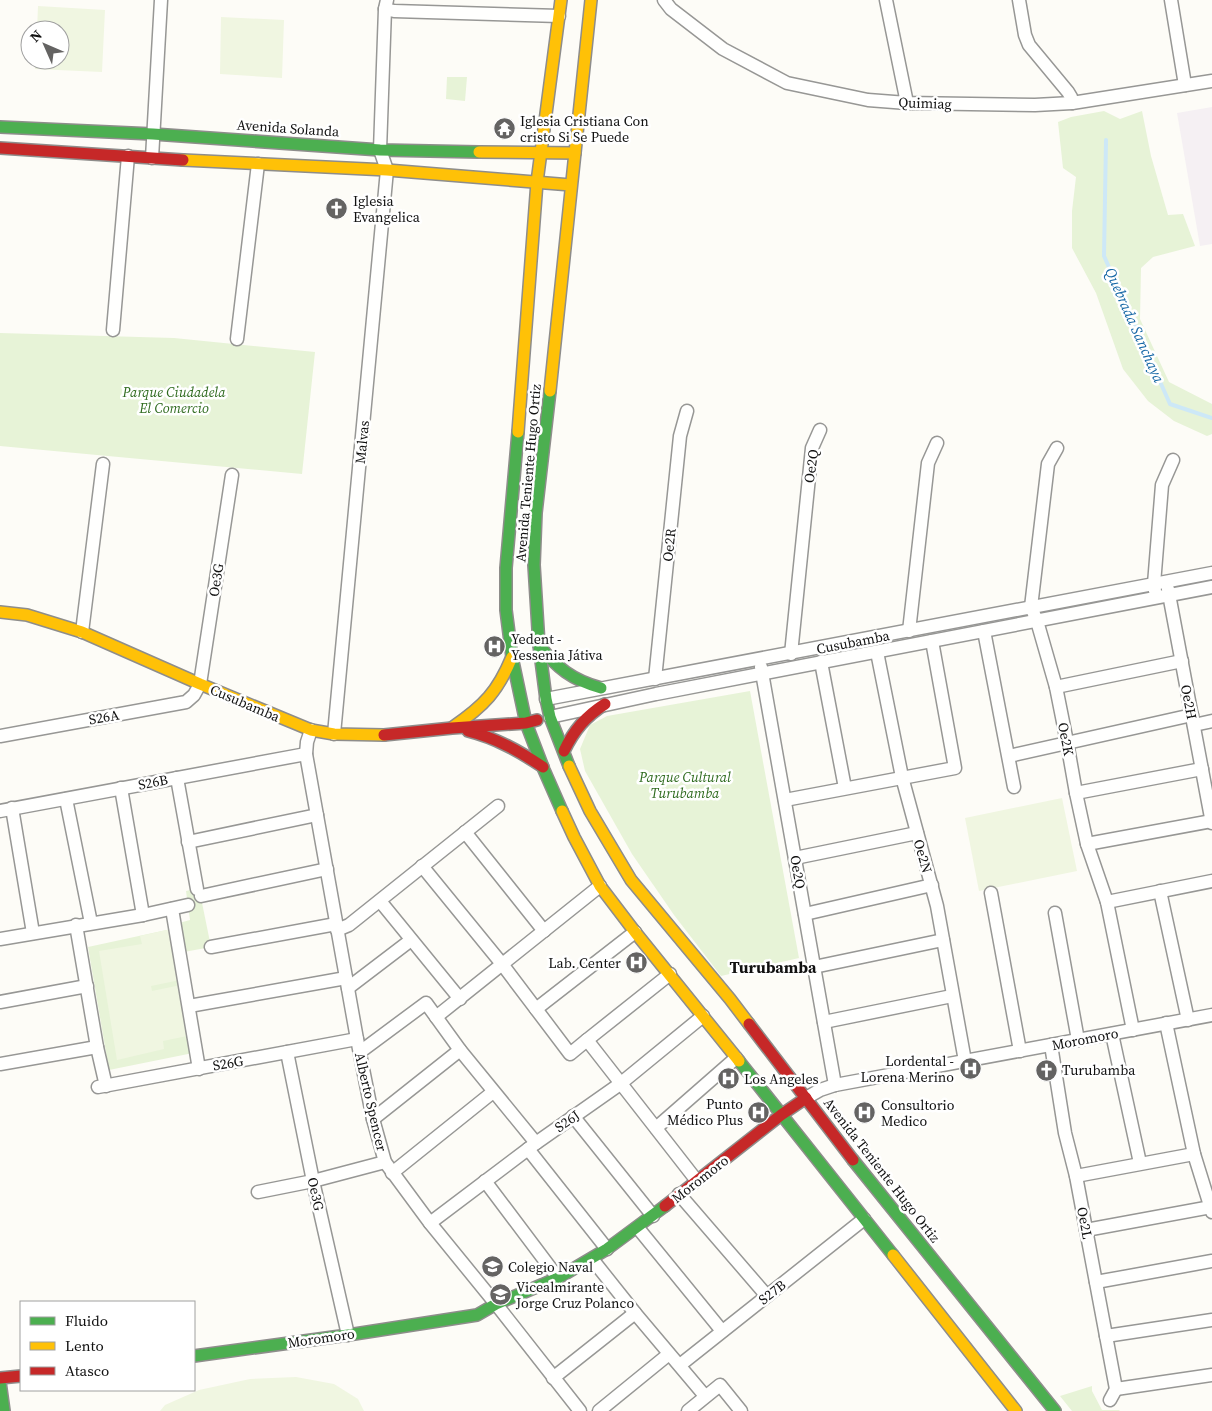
<svg xmlns="http://www.w3.org/2000/svg" width="1212" height="1411" viewBox="0 0 1212 1411" font-family="'Source Serif 4',serif">
  <rect width="100%" height="100%" fill="#fdfcf7"/>
  <polygon fill="#f5f0f3" points="1212,107 1212,244 1200,246 1177,113"/>
  <g fill="#e7f3d7">
    <polygon points="447,77 467,77 465,101 446,99"/>
    <polygon points="1104,111 1120,119 1142,111 1151,156 1168,215 1183,214 1195,246 1153,257 1141,268 1140,319 1169,382 1212,404 1212,434 1207,436 1174,421 1148,401 1123,369 1096,293 1072,248 1072,211 1076,177 1063,168 1058,122 1071,117"/>
    <polygon points="0,333 174,338 315,352 302,474 0,446"/>
    <polygon points="750,691 799,958 721,976 674,915 632,854 585,771 580,749 590,725 607,716"/>
    <polygon points="199,888 211,947 184,952 179,923 190,920 186,891"/>
    <polygon points="171,929 193,1053 109,1070 88,947"/>
    <polygon points="1092,1386 1092,1391 1102,1410 1119,1410 1120,1411 1072,1411 1060,1396"/>
  </g>
  <g fill="#f0f6e1">
    <polygon points="38,6 105,10 102,72 35,69 35,60 60,60 60,30 37,30"/>
    <polygon points="221,17 284,20 282,78 220,74"/>
    <polygon points="1062,798 1077,871 979,891 965,818"/>
    <polygon points="171,929 180,980 151,986 152,991 181,985 187,1036 163,1041 164,1049 117,1060 99,951 142,944 140,936"/>
    <polygon points="296,1377 334,1384 358,1399 364,1411 160,1411 165,1405 199,1390 250,1379"/>
  </g>
  <g fill="none" stroke-linecap="round" stroke-linejoin="round">
    <polyline stroke="#cde8f7" stroke-width="4" points="1106,140 1104,256 1170,404 1212,418"/>
    <defs>
      <g id="street">
        <polyline points="664,0 671,9 723,49 787,83 868,100 907,103 1035,105 1072,103 1212,81"/>
        <polyline points="886,0 907,103"/>
        <polyline points="1019,0 1025,35 1029,45 1068,92 1071,97 1072,103"/>
        <polyline points="1171,0 1185,85"/>
        <polyline points="385,9 394,11 559,16"/>
        <polyline points="152,158 161,0"/>
        <polyline points="113,330 128,156"/>
        <polyline points="237,339 258,164"/>
        <polyline points="1057,448 1048,464 1031,607 1037,621 1056,687 1067,742 1076,793 1087,844 1107,902 1133,1030"/>
        <polyline points="1168,589 1212,823"/>
        <polyline points="1155,591 1154,584 1162,485 1173,460"/>
        <polyline points="909,631 928,463 937,443"/>
        <polyline points="984,631 1014,787"/>
        <polyline points="82,632 103,464"/>
        <polyline points="877,652 902,777 937,906 965,1061"/>
        <polyline points="791,654 812,448 820,430"/>
        <polyline points="821,662 845,788"/>
        <polyline points="761,667 835,1085"/>
        <polyline points="655,679 680,436 687,411"/>
        <polyline points="1056,687 1182,661"/>
        <polyline points="546,699 1212,573"/>
        <polyline points="550,717 656,694 1212,587"/>
        <polyline points="1194,725 1212,721"/>
        <polyline points="311,730 307,742 306,754 357,1039 373,1119 385,1162 430,1223 496,1304 580,1411"/>
        <polyline points="334,734 387,170 380,150 385,9 387,0"/>
        <polyline points="0,736 186,702 194,695 200,684 232,475"/>
        <polyline points="1009,756 1192,715"/>
        <polyline points="177,778 197,889"/>
        <polyline points="121,788 143,915"/>
        <polyline points="1076,793 1202,769"/>
        <polyline points="66,799 91,923"/>
        <polyline points="785,800 955,768 932,641"/>
        <polyline points="12,808 33,933"/>
        <polyline points="0,811 306,754"/>
        <polyline points="465,832 544,931"/>
        <polyline points="188,842 317,815"/>
        <polyline points="1087,844 1212,821"/>
        <polyline points="795,858 917,833"/>
        <polyline points="422,866 502,964 570,1054 587,1040 697,1181"/>
        <polyline points="1160,891 1188,1020"/>
        <polyline points="991,893 1020,1051"/>
        <polyline points="201,896 327,869"/>
        <polyline points="380,901 460,999"/>
        <polyline points="1107,902 1212,881"/>
        <polyline points="172,909 199,1069"/>
        <polyline points="1055,913 1078,1040"/>
        <polyline points="805,914 932,885"/>
        <polyline points="76,925 97,1047 106,1086"/>
        <polyline points="337,930 349,925 498,806"/>
        <polyline points="0,939 143,915 188,905"/>
        <polyline points="211,947 336,924"/>
        <polyline points="814,967 943,940"/>
        <polyline points="348,988 411,940"/>
        <polyline points="0,1002 87,986"/>
        <polyline points="189,1006 346,978"/>
        <polyline points="536,1009 635,932"/>
        <polyline points="436,1017 600,886"/>
        <polyline points="824,1022 952,996"/>
        <polyline points="1166,1023 1194,1154 1212,1212"/>
        <polyline points="1112,1034 1140,1163"/>
        <polyline points="587,1040 670,974"/>
        <polyline points="1051,1045 1065,1133 1076,1176 1116,1389 1110,1400"/>
        <polyline points="287,1052 313,1181 348,1335"/>
        <polyline points="360,1052 426,1003 460,1050 536,1143"/>
        <polyline points="0,1064 97,1047"/>
        <polyline points="98,1087 357,1039"/>
        <polyline points="806,1098 820,1090 835,1085 1212,1015"/>
        <polyline points="573,1116 653,1216"/>
        <polyline points="373,1119 460,1050"/>
        <polyline points="656,1128 736,1058"/>
        <polyline points="528,1149 607,1249"/>
        <polyline points="392,1173 493,1092"/>
        <polyline points="1076,1176 1194,1154"/>
        <polyline points="485,1181 558,1278"/>
        <polyline points="258,1192 313,1181 385,1162"/>
        <polyline points="679,1194 767,1296"/>
        <polyline points="430,1223 536,1143 620,1084 703,1016"/>
        <polyline points="638,1228 722,1331"/>
        <polyline points="1086,1230 1211,1207"/>
        <polyline points="592,1259 635,1313 705,1396"/>
        <polyline points="1096,1282 1212,1261"/>
        <polyline points="1106,1336 1212,1320"/>
        <polyline points="680,1365 864,1219"/>
        <polyline points="553,1378 635,1313"/>
        <polyline points="1116,1389 1212,1375"/>
        <polyline points="599,1411 669,1354"/>
        <polyline points="688,1411 720,1385 741,1411"/>
      </g>
      <g id="fast">
        <polyline points="0,127 153,134 380,150 479,152"/>
        <polyline points="550,391 536,513 534,565 539,645 546,699 550,717 569,766"/>
        <polyline points="518,432 506,568 506,610 512,657 526,723 544,770 562,811"/>
        <path d="M 539,645 C 557,668 572,680 601,688"/>
        <polyline points="739,1061 893,1255"/>
        <polyline points="853,1160 1055,1411"/>
        <polyline points="194,1356 348,1335 477,1315 496,1304 558,1278 607,1249 665,1206"/>
        <polyline points="0,1382 4,1411"/>
      </g>
      <g id="slow">
        <polyline points="479,152 575,153"/>
        <polyline points="183,160 387,170 571,185"/>
        <polyline points="550,391 591,0"/>
        <polyline points="518,432 537,182 561,0"/>
        <polyline points="0,612 27,615 82,632 200,684 311,730 334,734 384,735"/>
        <path d="M 453,727 C 484,706 498,691 512,657"/>
        <polyline points="569,766 590,811 631,880 730,999 749,1024"/>
        <polyline points="562,811 574,837 600,886 635,932 739,1061"/>
        <polyline points="893,1255 1016,1411"/>
      </g>
      <g id="jam">
        <polyline points="0,148 183,160"/>
        <path d="M 468,731 C 496,738 519,751 543,767"/>
        <polyline points="384,735 452,728 526,723 537,720"/>
        <path d="M 564,751 C 574,730 586,716 605,704"/>
        <polyline points="749,1024 853,1160"/>
        <polyline points="665,1206 781,1115 806,1098"/>
        <polyline points="0,1378 21,1376"/>
      </g>
    </defs>
    <use href="#street" stroke="#979795" stroke-width="15"/>
    <use href="#fast" stroke="#8e8d8b" stroke-width="14"/>
    <use href="#slow" stroke="#8e8d8b" stroke-width="14"/>
    <use href="#jam" stroke="#8e8d8b" stroke-width="14"/>
    <use href="#street" stroke="#fffffe" stroke-width="12"/>
    <use href="#fast" stroke="#4caf50" stroke-width="11"/>
    <use href="#slow" stroke="#ffc107" stroke-width="11"/>
    <use href="#jam" stroke="#c62828" stroke-width="11"/>
  </g>
  <defs>
    <symbol id="temple-disc" viewBox="-11 -11 22 22"><circle r="9.5" fill="#646362" stroke="#fff"/><path d="M0-6L5-2H3V0L6.5 2.5H4V6H1.5V3h-3V6H-4V2.5H-6.5L-3 0V-2H-5Z" fill="#fff"/></symbol>
    <symbol id="church-disc" viewBox="-11 -11 22 22"><circle r="9.5" fill="#646362" stroke="#fff"/><path d="M-1.2-6h2.4v3.5h3.3v2.4h-3.3V6h-2.4V-.1h-3.3v-2.4h3.3Z" fill="#fff"/></symbol>
    <symbol id="hospital-disc" viewBox="-11 -11 22 22"><circle r="9.5" fill="#646362" stroke="#fff"/><path d="M-5-5h3v3.5h4V-5h3V5h-3V1.5h-4V5h-3Z" fill="#fff"/></symbol>
    <symbol id="university-disc" viewBox="-11 -11 22 22"><circle r="9.5" fill="#646362" stroke="#fff"/><path d="M0-5L7-2L0 1L-7-2ZM-4 1L0 2.5L4 1V4Q0 6-4 4Z" fill="#fff"/></symbol>
  </defs>
  <g fill-rule="evenodd">
    <use href="#temple-disc" x="492" y="116" width="25" height="25"/>
    <use href="#church-disc" x="324" y="196" width="25" height="25"/>
    <use href="#hospital-disc" x="482" y="634" width="25" height="25"/>
    <use href="#hospital-disc" x="624" y="950" width="25" height="25"/>
    <use href="#hospital-disc" x="958" y="1056" width="25" height="25"/>
    <use href="#church-disc" x="1034" y="1058" width="25" height="25"/>
    <use href="#hospital-disc" x="716" y="1066" width="25" height="25"/>
    <use href="#hospital-disc" x="746" y="1100" width="25" height="25"/>
    <use href="#hospital-disc" x="852" y="1100" width="25" height="25"/>
    <use href="#university-disc" x="480" y="1254" width="25" height="25"/>
    <use href="#university-disc" x="488" y="1282" width="25" height="25"/>
  </g>
  <g text-anchor="middle" dominant-baseline="central" stroke-width="5" stroke-linejoin="round" paint-order="stroke">
    <g font-size="14" fill="#111" stroke="#fff">
      <text transform="translate(925 103) rotate(2)">Quimiag</text>
      <text transform="translate(288 128) rotate(4)">Avenida Solanda</text>
      <text transform="translate(362 442) rotate(-84)">Malvas</text>
      <text transform="translate(811 466) rotate(-82)">Oe2Q</text>
      <text transform="translate(528 473) rotate(-85)">Avenida Teniente Hugo Ortiz</text>
      <text transform="translate(669 545) rotate(-84)">Oe2R</text>
      <text transform="translate(216 580) rotate(-81)">Oe3G</text>
      <text transform="translate(853 642) rotate(-11)">Cusubamba</text>
      <text transform="translate(1189 702) rotate(79)">Oe2H</text>
      <text transform="translate(245 703) rotate(23)">Cusubamba</text>
      <text transform="translate(104 717) rotate(-10)">S26A</text>
      <text transform="translate(1066 739) rotate(79)">Oe2K</text>
      <text transform="translate(153 782) rotate(-11)">S26B</text>
      <text transform="translate(923 856) rotate(74)">Oe2N</text>
      <text transform="translate(798 872) rotate(80)">Oe2Q</text>
      <text transform="translate(1085 1039) rotate(-11)">Moromoro</text>
      <text transform="translate(228 1063) rotate(-10)">S26G</text>
      <text transform="translate(371 1102) rotate(77)">Alberto Spencer</text>
      <text transform="translate(567 1121) rotate(-35)">S26J</text>
      <text transform="translate(882 1170) rotate(52)">Avenida Teniente Hugo Ortiz</text>
      <text transform="translate(700 1179) rotate(-38)">Moromoro</text>
      <text transform="translate(316 1194) rotate(78)">Oe3G</text>
      <text transform="translate(1085 1223) rotate(79)">Oe2L</text>
      <text transform="translate(772 1292) rotate(-38)">S27B</text>
      <text transform="translate(321 1338) rotate(-8)">Moromoro</text>
    </g>
    <g font-size="14" fill="#111" stroke="#fff" text-anchor="start">
      <text x="520" y="121">Iglesia Cristiana Con<tspan x="520" dy="16">cristo Si Se Puede</tspan></text>
      <text x="353" y="201">Iglesia<tspan x="353" dy="16">Evangelica</tspan></text>
      <text x="511" y="639">Yedent -<tspan x="511" dy="16">Yessenia Játiva</tspan></text>
      <text x="621" y="963" text-anchor="end">Lab. Center</text>
      <text x="954" y="1061" text-anchor="end">Lordental -<tspan x="954" dy="16">Lorena Merino</tspan></text>
      <text x="1062" y="1070">Turubamba</text>
      <text x="744" y="1079">Los Angeles</text>
      <text x="743" y="1104" text-anchor="end">Punto<tspan x="743" dy="16">Médico Plus</tspan></text>
      <text x="881" y="1105">Consultorio<tspan x="881" dy="16">Medico</tspan></text>
      <text x="508" y="1267">Colegio Naval</text>
      <text x="516" y="1287">Vicealmirante<tspan x="516" dy="16">Jorge Cruz Polanco</tspan></text>
    </g>
    <g font-size="14" font-style="italic" fill="#2f6b1f" stroke="#fff">
      <text x="174" y="392">Parque Ciudadela<tspan x="174" dy="16">El Comercio</tspan></text>
      <text x="685" y="777">Parque Cultural<tspan x="685" dy="16">Turubamba</tspan></text>
    </g>
    <g font-size="15" font-style="italic" fill="#1768a6" stroke="#fff">
      <text transform="translate(1135 325) rotate(66)">Quebrada Sanchaya</text>
    </g>
    <g font-size="16" font-weight="bold" fill="#111" stroke="#fff">
      <text x="773" y="967">Turubamba</text>
    </g>
  </g>
  <rect x="20" y="1301" width="175" height="90" fill="#ffffff" stroke="#a0a0a0"/>
  <rect x="30" y="1317" width="25" height="8" fill="#4caf50" stroke="#a0a0a0"/>
  <text x="65" y="1326" font-size="15" fill="#111111">Fluido</text>
  <rect x="30" y="1342" width="25" height="8" fill="#ffc107" stroke="#a0a0a0"/>
  <text x="65" y="1351" font-size="15" fill="#111111">Lento</text>
  <rect x="30" y="1367" width="25" height="8" fill="#c62828" stroke="#a0a0a0"/>
  <text x="65" y="1376" font-size="15" fill="#111111">Atasco</text>
  <g transform="translate(45 45) rotate(315)"><circle r="24" fill="#ffffff" stroke="#a0a0a0"/>
  <path d="M0-4L9 19L0 12L-9 19Z" fill="#646362"/>
  <text y="-8" font-size="14" font-weight="bold" text-anchor="middle" fill="#111111">N</text>
  </g>
</svg>
